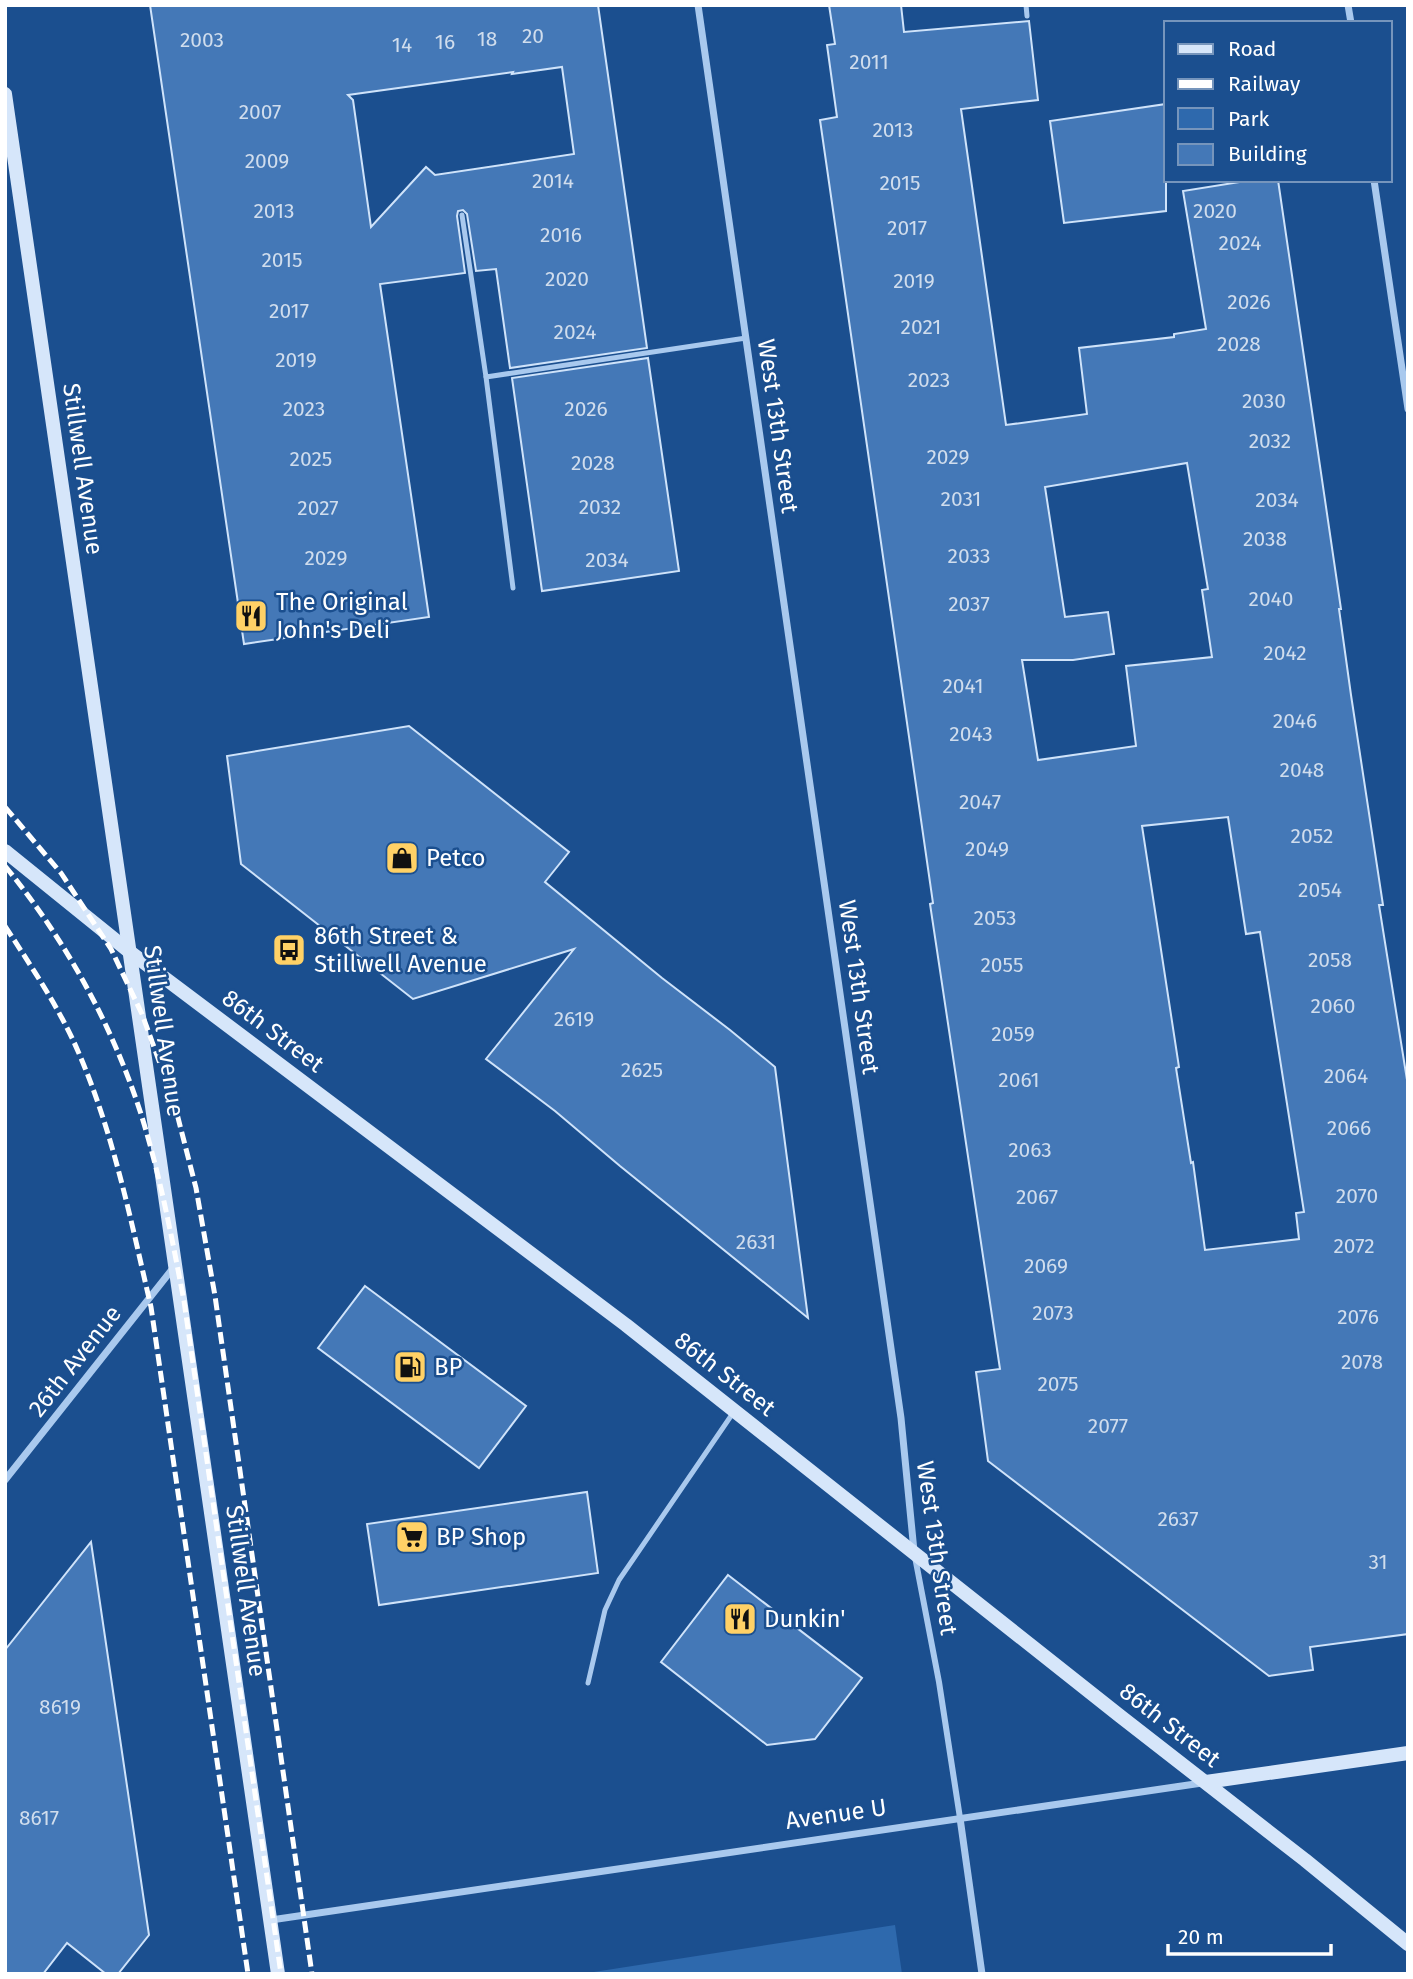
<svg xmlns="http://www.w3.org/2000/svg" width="1413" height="1979" viewBox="0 0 1413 1979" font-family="'Fira Sans',sans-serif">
  <rect width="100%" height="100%" fill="#1b4f8f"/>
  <polygon fill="#2e69ad" points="895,1925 902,1974 581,1974"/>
  <g fill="#4478b7" stroke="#cfe3fa" stroke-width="2" fill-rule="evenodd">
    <path d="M 150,5 L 598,5 L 647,348 L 510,368 L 496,269 L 476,271 L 467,214 L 463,210 L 458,211 L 457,216 L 465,273 L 380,284 L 429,617 L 244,644 ZM 562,67 L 574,154 L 435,175 L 426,167 L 371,227 L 353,100 L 348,95 L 513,72 L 512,74 Z"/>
    <path d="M 829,5 L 901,5 L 904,32 L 1029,21 L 1038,100 L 961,109 L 1006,425 L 1087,414 L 1079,348 L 1174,337 L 1174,334 L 1206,329 L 1183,191 L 1252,180 L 1278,180 L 1341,609 L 1339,609 L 1351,695 L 1383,905 L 1379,905 L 1408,1086 L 1408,1634 L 1310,1647 L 1313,1670 L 1269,1676 L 988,1461 L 976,1372 L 1000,1369 L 930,904 L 933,903 L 820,120 L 837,117 L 827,45 L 835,44 ZM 1187,463 L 1208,589 L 1202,590 L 1212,657 L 1126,666 L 1136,746 L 1038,760 L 1022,660 L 1073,660 L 1114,654 L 1108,612 L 1065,617 L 1045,487 ZM 1228,817 L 1246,934 L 1260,932 L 1304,1212 L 1296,1213 L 1299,1239 L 1205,1250 L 1193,1162 L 1191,1163 L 1176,1068 L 1179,1067 L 1142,826 Z"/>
    <polygon points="1166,104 1166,211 1064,223 1050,121"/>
    <polygon points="648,358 679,571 542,591 512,378"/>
    <polygon points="409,726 569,852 545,882 662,978 730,1030 775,1067 808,1318 620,1166 555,1111 486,1059 574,949 413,999 241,864 227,756"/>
    <polygon points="365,1286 526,1406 479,1468 318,1348"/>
    <polygon points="587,1492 598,1573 379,1605 367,1524"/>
    <polygon points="91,1542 149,1935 118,1974 106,1974 67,1943 43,1974 5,1974 5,1650"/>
    <polygon points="728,1575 862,1678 815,1739 767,1745 661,1662"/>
  </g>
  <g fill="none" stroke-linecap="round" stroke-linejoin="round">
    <g stroke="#a9c9ee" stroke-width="5">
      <polyline points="1026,5 1027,16"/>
      <polyline points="462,215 486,377 746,338"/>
      <polyline points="486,377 513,588"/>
      <polyline points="588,1683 605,1610 619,1580 733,1413"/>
    </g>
    <polyline stroke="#a9c9ee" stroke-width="6" points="915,1557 939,1682 960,1818"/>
    <g stroke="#a9c9ee" stroke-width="7">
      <polyline points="698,5 901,1418 914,1551"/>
      <polyline points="1348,5 1351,23"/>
      <polyline points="1374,180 1408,409"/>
      <polyline points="5,1480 174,1267"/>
      <polyline points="960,1818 982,1974"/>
      <polyline points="271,1920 1202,1783"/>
    </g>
    <g stroke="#d6e6fa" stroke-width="14">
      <polyline points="5,94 278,1974"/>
      <polyline points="5,851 130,952 626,1325 1120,1716 1305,1860 1408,1944"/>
      <polyline points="1206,1782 1408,1753"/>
    </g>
    <g stroke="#fff" stroke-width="5" stroke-dasharray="12 5" stroke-linecap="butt">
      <polyline points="5,807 61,873 111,949 142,1014 174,1102 196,1188 215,1296 312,1974"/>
      <path d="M 5,866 C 65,939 112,1024 141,1114 C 160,1175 172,1238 184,1301 L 281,1974"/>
      <path d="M 5,926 C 29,963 54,1000 73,1040 C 112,1125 130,1217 151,1307 L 248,1974"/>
    </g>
  </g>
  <defs>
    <symbol id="restaurant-square" viewBox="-11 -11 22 22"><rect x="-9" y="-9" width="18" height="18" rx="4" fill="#ffd166" stroke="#1b4f8f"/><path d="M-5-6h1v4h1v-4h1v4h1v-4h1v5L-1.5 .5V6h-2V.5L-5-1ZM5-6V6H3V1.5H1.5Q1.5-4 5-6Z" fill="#111"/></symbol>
    <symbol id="shop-square" viewBox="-11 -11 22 22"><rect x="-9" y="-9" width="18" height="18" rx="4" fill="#ffd166" stroke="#1b4f8f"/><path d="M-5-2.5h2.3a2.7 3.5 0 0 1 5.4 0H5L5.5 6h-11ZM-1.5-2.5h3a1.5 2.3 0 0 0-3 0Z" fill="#111"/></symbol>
    <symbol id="bus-square" viewBox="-11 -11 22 22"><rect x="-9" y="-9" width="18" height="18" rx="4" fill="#ffd166" stroke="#1b4f8f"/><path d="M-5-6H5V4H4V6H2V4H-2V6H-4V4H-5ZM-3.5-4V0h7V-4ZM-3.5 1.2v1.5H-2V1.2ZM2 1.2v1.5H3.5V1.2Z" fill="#111"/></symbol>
    <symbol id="fuel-square" viewBox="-11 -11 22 22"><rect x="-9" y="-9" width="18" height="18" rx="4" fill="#ffd166" stroke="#1b4f8f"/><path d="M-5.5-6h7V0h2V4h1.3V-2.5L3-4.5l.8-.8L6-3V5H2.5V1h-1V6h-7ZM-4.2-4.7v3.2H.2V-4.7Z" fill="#111"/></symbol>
    <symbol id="supermarket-square" viewBox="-11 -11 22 22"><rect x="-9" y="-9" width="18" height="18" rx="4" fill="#ffd166" stroke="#1b4f8f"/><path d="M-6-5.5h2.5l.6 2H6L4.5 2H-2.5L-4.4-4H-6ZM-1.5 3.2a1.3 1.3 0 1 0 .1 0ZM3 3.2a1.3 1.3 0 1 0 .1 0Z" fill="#111"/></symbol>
  </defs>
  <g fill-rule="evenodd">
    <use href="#restaurant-square" x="232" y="597" width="38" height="38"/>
    <use href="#shop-square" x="383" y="839" width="38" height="38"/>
    <use href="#bus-square" x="270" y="931" width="38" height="38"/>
    <use href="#fuel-square" x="391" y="1348" width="38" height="38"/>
    <use href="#supermarket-square" x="393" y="1518" width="38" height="38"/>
    <use href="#restaurant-square" x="721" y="1600" width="38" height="38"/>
  </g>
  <g text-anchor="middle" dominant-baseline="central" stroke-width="5" stroke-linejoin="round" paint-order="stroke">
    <g font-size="21" fill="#d0dded">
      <text x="533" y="36">20</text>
      <text x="487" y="39">18</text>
      <text x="202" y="40">2003</text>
      <text x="445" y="42">16</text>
      <text x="402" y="45">14</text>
      <text x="869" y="62">2011</text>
      <text x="260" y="112">2007</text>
      <text x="893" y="130">2013</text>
      <text x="267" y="161">2009</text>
      <text x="553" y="181">2014</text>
      <text x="900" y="183">2015</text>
      <text x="274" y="211">2013</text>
      <text x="1215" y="211">2020</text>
      <text x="907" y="228">2017</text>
      <text x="561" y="235">2016</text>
      <text x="1240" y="243">2024</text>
      <text x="282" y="260">2015</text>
      <text x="567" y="279">2020</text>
      <text x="914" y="281">2019</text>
      <text x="1249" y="302">2026</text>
      <text x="289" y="311">2017</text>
      <text x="921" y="327">2021</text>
      <text x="575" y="332">2024</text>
      <text x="1239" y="344">2028</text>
      <text x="296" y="360">2019</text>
      <text x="929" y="380">2023</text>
      <text x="1264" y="401">2030</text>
      <text x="304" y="409">2023</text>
      <text x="586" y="409">2026</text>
      <text x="1270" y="441">2032</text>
      <text x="948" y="457">2029</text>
      <text x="311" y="459">2025</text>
      <text x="593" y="463">2028</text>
      <text x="961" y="499">2031</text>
      <text x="1277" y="500">2034</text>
      <text x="600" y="507">2032</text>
      <text x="318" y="508">2027</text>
      <text x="1265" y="539">2038</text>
      <text x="969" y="556">2033</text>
      <text x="326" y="558">2029</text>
      <text x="607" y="560">2034</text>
      <text x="1271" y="599">2040</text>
      <text x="969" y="604">2037</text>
      <text x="1285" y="653">2042</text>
      <text x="963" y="686">2041</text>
      <text x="1295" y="721">2046</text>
      <text x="971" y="734">2043</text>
      <text x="1302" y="770">2048</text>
      <text x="980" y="802">2047</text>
      <text x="1312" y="836">2052</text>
      <text x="987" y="849">2049</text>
      <text x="1320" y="890">2054</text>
      <text x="995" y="918">2053</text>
      <text x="1330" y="960">2058</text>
      <text x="1002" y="965">2055</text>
      <text x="1333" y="1006">2060</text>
      <text x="574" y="1019">2619</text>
      <text x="1013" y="1034">2059</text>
      <text x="642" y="1070">2625</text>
      <text x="1346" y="1076">2064</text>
      <text x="1019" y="1080">2061</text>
      <text x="1349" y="1128">2066</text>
      <text x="1030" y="1150">2063</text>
      <text x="1357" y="1196">2070</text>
      <text x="1037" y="1197">2067</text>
      <text x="756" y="1242">2631</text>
      <text x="1354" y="1246">2072</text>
      <text x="1046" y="1266">2069</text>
      <text x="1053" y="1313">2073</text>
      <text x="1358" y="1317">2076</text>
      <text x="1362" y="1362">2078</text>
      <text x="1058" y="1384">2075</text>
      <text x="1108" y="1426">2077</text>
      <text x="1178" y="1519">2637</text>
      <text x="1378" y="1562">31</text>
      <text x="60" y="1707">8619</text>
      <text x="39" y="1818">8617</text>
    </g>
    <g font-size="24" fill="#fff" stroke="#1b4f8f">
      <text transform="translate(778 426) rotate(82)">West 13th Street</text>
      <text transform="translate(83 469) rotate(82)">Stillwell Avenue</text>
      <text transform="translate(859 987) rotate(82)">West 13th Street</text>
      <text transform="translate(164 1031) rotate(82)">Stillwell Avenue</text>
      <text transform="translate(273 1031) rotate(37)">86th Street</text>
      <text transform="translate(75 1361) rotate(-52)">26th Avenue</text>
      <text transform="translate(725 1374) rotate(38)">86th Street</text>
      <text transform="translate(937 1548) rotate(82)">West 13th Street</text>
      <text transform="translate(246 1591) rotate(82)">Stillwell Avenue</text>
      <text transform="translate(1170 1725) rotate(38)">86th Street</text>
      <text transform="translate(836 1814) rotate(-8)">Avenue U</text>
    </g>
    <g font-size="24" fill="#fff" stroke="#1b4f8f" text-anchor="start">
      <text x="276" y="602">The Original<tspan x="276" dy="28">John's Deli</tspan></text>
      <text x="426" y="858">Petco</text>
      <text x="314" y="936">86th Street &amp;<tspan x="314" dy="28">Stillwell Avenue</tspan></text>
      <text x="434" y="1367">BP</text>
      <text x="436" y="1537">BP Shop</text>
      <text x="764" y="1619">Dunkin'</text>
    </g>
  </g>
  <rect width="1413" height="1979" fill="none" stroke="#ffffff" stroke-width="14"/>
  <rect x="1164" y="21" width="228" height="161" fill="#1b4f8f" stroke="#7695bc" stroke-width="2"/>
  <rect x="1178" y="44" width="35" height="10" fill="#d6e6fa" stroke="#7695bc" stroke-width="2"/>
  <text x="1228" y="56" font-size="21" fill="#ffffff">Road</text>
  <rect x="1178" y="79" width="35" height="10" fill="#ffffff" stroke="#7695bc" stroke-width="2"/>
  <text x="1228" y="91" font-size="21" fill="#ffffff">Railway</text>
  <rect x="1178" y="108" width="35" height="21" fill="#2e69ad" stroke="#7695bc" stroke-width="2"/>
  <text x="1228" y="126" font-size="21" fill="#ffffff">Park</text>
  <rect x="1178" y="144" width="35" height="21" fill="#4478b7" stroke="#7695bc" stroke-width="2"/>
  <text x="1228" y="161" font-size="21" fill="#ffffff">Building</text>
  <path d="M1168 1944v10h163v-10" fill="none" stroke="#ffffff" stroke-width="3.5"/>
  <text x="1178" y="1944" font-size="21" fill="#ffffff" stroke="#1b4f8f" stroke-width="5" paint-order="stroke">20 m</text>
</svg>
